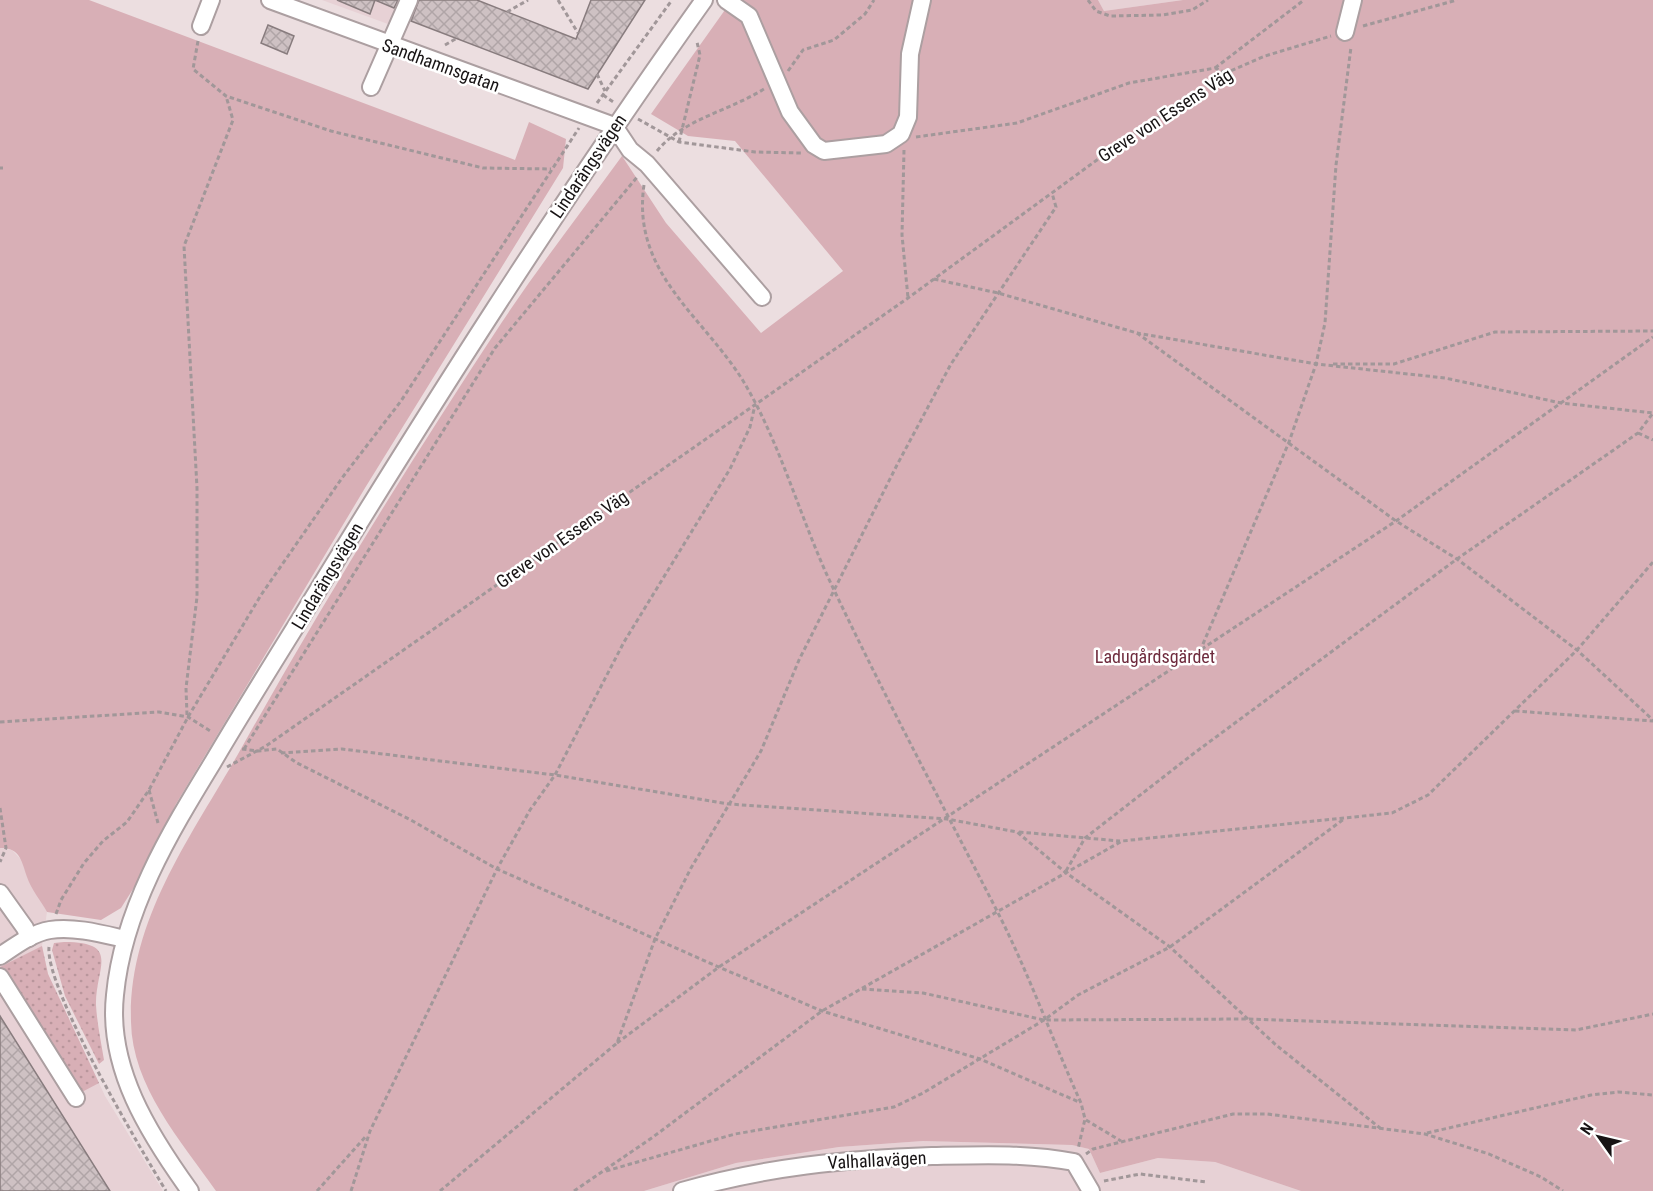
<svg xmlns="http://www.w3.org/2000/svg" width="1653" height="1191" viewBox="0 0 1653 1191" font-family="'Roboto Condensed',sans-serif">
  <defs>
    <pattern id="grass-dots" width="8" height="8" patternUnits="userSpaceOnUse" patternTransform="scale(1.5)"><rect width="8" height="8" fill="#d8afb6"/><path d="M2 2h.1M6 6h.1" fill="none" stroke="#b9969c" stroke-width="1.8" stroke-linecap="round"/></pattern>
    <pattern id="building-cross-hatch" width="8" height="8" patternUnits="userSpaceOnUse" patternTransform="scale(1.5)"><rect width="8" height="8" fill="#cec1c3"/><path d="M0 0l8 8M0 8l8-8" fill="none" stroke="#b0a5a7"/></pattern>
  </defs>
  <rect width="100%" height="100%" fill="#ecdee0"/>
  <g fill="#e7d1d5">
    <polygon points="322,0 404,0 396,23 388,24"/>
    <polygon points="1098,0 1183,0 1104,11"/>
    <polygon points="0,848 12,850 24,863 27,876 47,912 42,946 48,974 105,1096 163,1191 0,1191"/>
    <polygon points="923,1141 1072,1145 1089,1149 1100,1173 1158,1158 1215,1162 1301,1191 644,1191 736,1163 839,1147"/>
  </g>
  <g fill="url(#grass-dots)">
    <path d="M 64,942 C 122,942 95,968 96,1005 C 97,1023 101,1042 104,1060 L 99,1064 L 65,996 L 52,950 L 54,943 Z"/>
    <polygon points="42,946 48,974 99,1083 80,1093 0,967"/>
  </g>
  <g fill="#d8afb6">
    <path d="M 0,0 L 89,0 L 515,160 L 529,122 L 566,139 L 563,168 L 365,488 L 176,804 L 140,878 L 121,908 L 101,920 L 47,912 C 41,901 31,889 27,877 C 22,862 20,847 0,848 Z"/>
    <path d="M 732,0 L 1098,0 L 1104,11 L 1183,0 L 1653,0 L 1653,1191 L 1301,1191 L 1215,1162 L 1158,1158 L 1100,1173 L 1089,1149 L 1072,1145 L 923,1141 L 839,1147 L 736,1163 L 644,1191 L 216,1191 C 181,1141 132,1086 131,1022 C 128,918 194,833 242,747 C 323,602 411,460 502,322 C 540,265 582,211 622,156 L 666,223 L 761,333 L 843,271 L 735,141 L 688,136 L 651,114 Z"/>
  </g>
  <g fill="url(#building-cross-hatch)" stroke="#887c7e" stroke-width="1.5">
    <polygon points="337,0 398,0 394,8 375,0 370,14"/>
    <polygon points="419,0 477,0 576,39 591,0 645,0 588,89 411,21"/>
    <polygon points="268,25 294,36 287,54 261,43"/>
    <polygon points="0,1016 110,1191 0,1191"/>
  </g>
  <g fill="none" stroke-linecap="round" stroke-linejoin="round">
    <defs>
      <g id="minor">
        <polyline points="270,0 614,126 630,150 647,164 762,297"/>
        <polyline points="726,0 749,16 790,112 814,145 824,151 886,144 901,134 908,117 910,54 922,0"/>
        <polyline points="201,26 211,0"/>
        <polyline points="1345,32 1353,0"/>
        <polyline points="371,87 409,0"/>
        <polyline points="0,893 25,928 29,938"/>
        <path d="M 0,956 C 15,946 32,933 50,930 C 73,926 103,934 125,939"/>
        <polyline points="0,977 76,1098"/>
        <path d="M 190,1191 C 149,1134 107,1068 115,995 C 123,910 169,834 213,762 C 240,716 268,671 296,626 C 426,413 559,203 704,0"/>
        <path d="M 682,1191 C 766,1167 845,1159 932,1156 C 979,1155 1028,1153 1074,1162 L 1091,1191"/>
      </g>
    </defs>
    <use href="#minor" stroke="#ac9fa1" stroke-width="20"/>
    <g stroke="#a19799" stroke-width="3" stroke-dasharray="4.5 3" stroke-linecap="butt">
      <polyline points="558,0 578,33"/>
      <polyline points="1088,0 1096,11 1110,16 1162,15 1192,10 1208,0"/>
      <polyline points="507,12 528,0"/>
      <polyline points="1363,26 1457,0"/>
      <polyline points="198,41 193,69 226,96 331,131 483,168 551,169"/>
      <polyline points="445,45 457,38"/>
      <polyline points="1215,68 1304,0"/>
      <polyline points="788,71 803,50 834,40 865,14 874,0"/>
      <polyline points="597,74 605,91"/>
      <polyline points="603,95 615,103"/>
      <polyline points="597,103 672,0"/>
      <polyline points="638,119 679,142 755,152 802,153"/>
      <polyline points="916,137 1017,123 1129,83 1215,68 1226,73"/>
      <polyline points="679,142 700,55 697,42"/>
      <polyline points="904,150 902,235 908,298"/>
      <path d="M 657,151 C 683,119 729,111 764,89"/>
      <polyline points="0,168 3,168"/>
      <path d="M 644,185 C 631,274 705,317 745,384 C 783,449 802,525 835,592 C 886,699 942,804 996,909 C 1028,971 1052,1039 1081,1103 L 1085,1119 L 1078,1149"/>
      <polyline points="934,279 998,293 1137,333 1396,521 1457,559 1577,650 1653,720"/>
      <polyline points="1333,364 1394,364 1495,332 1653,331"/>
      <polyline points="1638,433 1653,440"/>
      <polyline points="1200,651 1289,442 1316,364 1325,323 1336,165 1351,47"/>
      <polyline points="1515,711 1653,721"/>
      <polyline points="187,715 186,688 197,597 197,488 184,246 233,120 226,96"/>
      <polyline points="0,722 159,712 188,717 212,732"/>
      <polyline points="242,749 258,751 277,749 297,763 409,819 497,869 721,968 822,1011 980,1059 1079,1102"/>
      <polyline points="244,749 495,348 638,176"/>
      <polyline points="281,753 342,749 555,775 729,804 947,819 1017,832 1065,872 1170,947 1276,1045 1380,1128"/>
      <polyline points="227,767 266,746 908,298 1112,149 1182,101 1226,73 1265,56 1331,36"/>
      <polyline points="149,790 158,823"/>
      <polyline points="0,808 6,848 0,862"/>
      <polyline points="1019,832 1120,841"/>
      <polyline points="1066,871 1085,838 1193,754 1457,559 1638,433 1653,413 1561,403 1445,378 1316,364 1137,333"/>
      <polyline points="56,914 61,900 84,863 103,841 127,822 149,790 188,717 261,595 342,478 401,401 579,128"/>
      <path d="M 49,947 C 45,989 141,1149 166,1191"/>
      <polyline points="862,989 923,993 1044,1020 1248,1019 1576,1030 1653,1014"/>
      <polyline points="617,1043 719,967 1396,521 1653,337"/>
      <polyline points="1086,1120 1121,1141"/>
      <polyline points="1427,1133 1591,1095 1618,1092 1653,1095"/>
      <polyline points="1086,1154 1093,1149 1233,1114 1267,1114 1425,1134 1489,1154 1541,1177 1563,1191"/>
      <polyline points="606,1171 735,1134 894,1107 923,1093 1044,1020 1078,995 1170,947 1344,819"/>
      <polyline points="1104,1181 1140,1174 1206,1182"/>
      <polyline points="317,1191 367,1135"/>
      <polyline points="351,1191 370,1131 497,869 530,810 555,775 624,642 730,469 750,427 755,405"/>
      <polyline points="440,1191 617,1043 655,939 691,868 761,751 799,660 897,465 951,364 1056,207 1052,193"/>
      <polyline points="574,1191 653,1137 822,1011 1122,841 1392,813 1428,795 1577,650 1653,562"/>
    </g>
    <use href="#minor" stroke="#fff" stroke-width="16"/>
  </g>
  <g text-anchor="middle" dominant-baseline="central" stroke-width="5" stroke-linejoin="round" paint-order="stroke">
    <g font-size="18" fill="#171314" stroke="#fff">
      <text transform="translate(441 65) rotate(20)">Sandhamnsgatan</text>
      <text transform="translate(1165 115) rotate(-33)">Greve von Essens Väg</text>
      <text transform="translate(588 166) rotate(-56)">Lindarängsvägen</text>
      <text transform="translate(562 539) rotate(-35)">Greve von Essens Väg</text>
      <text transform="translate(327 576) rotate(-59)">Lindarängsvägen</text>
      <text transform="translate(877 1160) rotate(-3)">Valhallavägen</text>
    </g>
    <g font-size="18" fill="#6e2b3d" stroke="#fff">
      <text x="1155" y="656">Ladugårdsgärdet</text>
    </g>
  </g>
  <g transform="translate(1599 1137) rotate(304)" stroke="#ffffff" stroke-width="4.5" paint-order="stroke">
  <path d="M0-4.5L10 22L0 15L-10 22Z" fill="#171314"/>
  <text y="-9" font-size="16" font-weight="bold" text-anchor="middle" fill="#171314">N</text>
  </g>
</svg>
